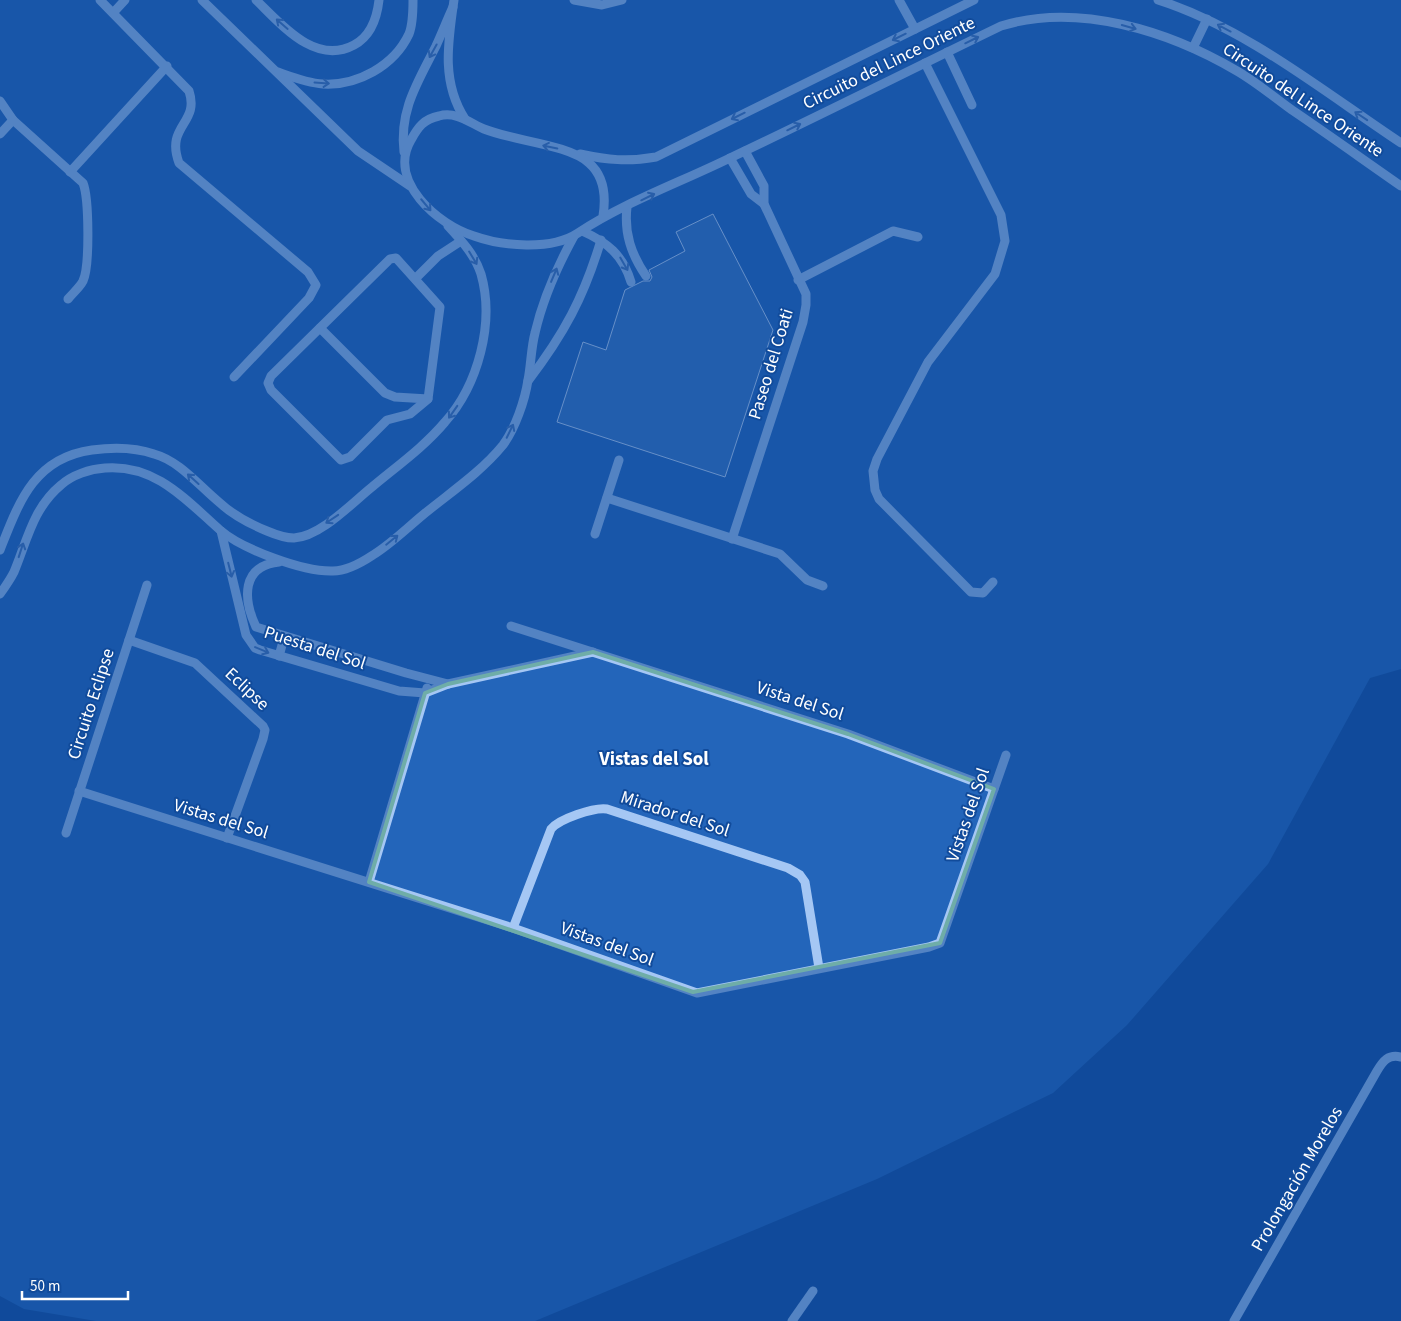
<svg xmlns="http://www.w3.org/2000/svg" width="1401" height="1321" viewBox="0 0 1401 1321" font-family="'Source Sans 3',sans-serif">
  <rect width="100%" height="100%" fill="#114b9b"/>
  <polygon fill="#2365ba" points="0,0 1401,0 1401,669 1370,678 1268,864 1127,1025 1053,1093 877,1179 535,1321 96,1321 24,1309 0,1296"/>
  <polygon fill="#3975c3" stroke="#cde2fe" points="713,214 773,330 725,477 557,422 583,342 606,350 625,290 643,281 650,281 652,277 649,270 685,251 676,232"/>
  <g fill="none" stroke-linecap="round" stroke-linejoin="round">
    <g stroke="#a5c7f4" stroke-width="9">
      <path d="M 100,0 L 189,91 C 200,124 165,125 179,163 L 308,272 L 316,285 L 309,298 L 234,377"/>
      <polyline points="202,0 358,151 410,186"/>
      <path d="M 256,0 C 281,24 315,66 354,45 C 371,36 377,18 379,0"/>
      <path d="M 454,0 C 448,42 441,82 465,119"/>
      <polyline points="574,0 602,5 622,0"/>
      <polyline points="899,0 915,29"/>
      <path d="M 1158,0 C 1246,28 1324,92 1401,143"/>
      <polyline points="113,13 125,0"/>
      <polyline points="1193,48 1207,19"/>
      <polyline points="947,52 972,105"/>
      <polyline points="925,63 1001,215 1005,241 995,274 928,362 877,459 873,471 875,490 879,499 971,592 983,593 993,582"/>
      <path d="M 278,72 C 292,77 307,83 323,84 C 357,86 394,66 409,34 C 413,24 413,11 413,0"/>
      <path d="M 0,101 L 13,120 L 83,183 C 89,198 90,266 83,281 C 80,287 73,293 68,299"/>
      <polyline points="0,134 13,120"/>
      <path d="M 404,152 C 399,110 418,82 436,46 C 442,33 447,20 453,7"/>
      <path d="M 580,154 C 608,160 627,162 656,157 L 974,0"/>
      <polyline points="730,158 751,194 764,204"/>
      <polyline points="70,172 167,66"/>
      <path d="M 627,207 C 624,233 631,254 646,276"/>
      <path d="M 603,216 C 606,197 605,177 589,163 C 568,144 513,141 484,129 C 470,123 456,111 439,116 C 424,119 418,127 411,140 C 387,181 438,225 474,236 C 502,246 551,251 578,233 C 625,202 679,183 730,158 C 821,115 910,70 1001,26 C 1078,2 1169,31 1237,71 C 1256,82 1274,97 1292,110 C 1329,135 1365,161 1401,186"/>
      <path d="M 582,231 C 607,242 623,255 631,282"/>
      <polygon points="396,258 440,307 428,399 410,414 387,420 350,457 341,460 271,390 268,383 271,376 390,259"/>
      <polyline points="416,278 438,256 461,241"/>
      <polyline points="798,280 893,231 918,237"/>
      <polyline points="320,328 385,393 395,397 428,399"/>
      <path d="M 528,381 C 564,334 584,297 601,240"/>
      <polyline points="607,498 780,554 807,580 823,586"/>
      <polyline points="221,531 246,635 255,648 260,650 399,691 425,693 448,684 593,652"/>
      <polyline points="595,534 619,460"/>
      <polyline points="732,539 803,322 806,305 806,294 764,204 764,186 745,151"/>
      <path d="M 0,550 C 19,502 34,458 92,450 C 114,447 134,447 154,454 C 180,461 200,487 220,503 C 234,516 250,524 267,531 C 274,534 285,538 294,538 C 320,537 352,503 372,487 C 397,466 424,447 445,422 C 478,385 495,323 481,274 C 475,255 461,240 448,226"/>
      <path d="M 279,562 C 241,566 243,599 256,627 L 406,673 L 448,684"/>
      <path d="M 0,594 C 5,587 10,580 14,572 C 27,541 33,508 61,485 C 72,475 90,469 105,468 C 155,464 185,499 220,530 C 242,549 303,572 333,571 C 347,571 361,563 373,555 C 391,544 407,528 424,514 C 451,492 481,472 503,445 C 515,429 525,400 528,380 C 531,365 531,348 535,333 C 543,298 557,267 574,236"/>
      <polyline points="511,626 848,734 994,789"/>
      <polyline points="129,640 195,663 263,726 265,730 263,739 227,838"/>
      <polyline points="279,656 284,638"/>
      <polyline points="79,791 513,928 697,993 929,947 940,943 1006,755"/>
      <polyline points="66,833 147,585"/>
      <polyline points="369,882 427,688"/>
      <path d="M 513,928 L 551,829 C 559,819 594,807 607,809 L 788,868 L 800,875 L 805,882 L 819,968"/>
      <polyline points="792,1321 813,1291"/>
      <path d="M 1234,1321 L 1377,1071 C 1383,1061 1388,1054 1401,1057"/>
    </g>
  </g>
  <defs><path id="oneway-shaft" d="M-6 0H5M1.5-3L5.5 0L1.5 3" fill="none" stroke-width="1.6" stroke-linecap="round" stroke-linejoin="round" transform="scale(1.25)"/></defs>
  <g stroke="#4576ba">
    <use href="#oneway-shaft" transform="translate(282 24) rotate(-139)"/>
    <use href="#oneway-shaft" transform="translate(1129 27) rotate(16)"/>
    <use href="#oneway-shaft" transform="translate(1224 28) rotate(-152)"/>
    <use href="#oneway-shaft" transform="translate(899 37) rotate(154)"/>
    <use href="#oneway-shaft" transform="translate(972 40) rotate(-26)"/>
    <use href="#oneway-shaft" transform="translate(433 51) rotate(119)"/>
    <use href="#oneway-shaft" transform="translate(322 83) rotate(4)"/>
    <use href="#oneway-shaft" transform="translate(738 116) rotate(154)"/>
    <use href="#oneway-shaft" transform="translate(1361 116) rotate(-146)"/>
    <use href="#oneway-shaft" transform="translate(794 127) rotate(-26)"/>
    <use href="#oneway-shaft" transform="translate(550 147) rotate(-168)"/>
    <use href="#oneway-shaft" transform="translate(648 197) rotate(-26)"/>
    <use href="#oneway-shaft" transform="translate(426 205) rotate(50)"/>
    <use href="#oneway-shaft" transform="translate(473 258) rotate(59)"/>
    <use href="#oneway-shaft" transform="translate(624 264) rotate(60)"/>
    <use href="#oneway-shaft" transform="translate(554 275) rotate(-67)"/>
    <use href="#oneway-shaft" transform="translate(453 412) rotate(125)"/>
    <use href="#oneway-shaft" transform="translate(510 431) rotate(-64)"/>
    <use href="#oneway-shaft" transform="translate(193 479) rotate(-138)"/>
    <use href="#oneway-shaft" transform="translate(332 519) rotate(146)"/>
    <use href="#oneway-shaft" transform="translate(392 540) rotate(-39)"/>
    <use href="#oneway-shaft" transform="translate(21 550) rotate(-72)"/>
    <use href="#oneway-shaft" transform="translate(230 570) rotate(76)"/>
    <use href="#oneway-shaft" transform="translate(262 650) rotate(23)"/>
  </g>
  <path d="M0 0H1401V1321H0ZM 593,652 L 848,734 L 994,789 L 940,943 L 693,992 L 369,882 L 425,693 L 448,684 Z" fill="#114b9b" fill-opacity=".55" fill-rule="evenodd"/>
  <path fill="none" stroke="#6fada8" stroke-width="4" stroke-linejoin="round" d="M 593,652 L 848,734 L 994,789 L 940,943 L 693,992 L 369,882 L 425,693 L 448,684 Z"/>
  <g text-anchor="middle" dominant-baseline="central" stroke-width="4" stroke-linejoin="round" paint-order="stroke">
    <g font-size="18" fill="#fff" stroke="#114b9b">
      <text transform="translate(889 63) rotate(-26)">Circuito del Lince Oriente</text>
      <text transform="translate(1303 100) rotate(34)">Circuito del Lince Oriente</text>
      <text transform="translate(771 364) rotate(-73)">Paseo del Coati</text>
      <text transform="translate(315 648) rotate(18)">Puesta del Sol</text>
      <text transform="translate(247 689) rotate(43)">Eclipse</text>
      <text transform="translate(800 701) rotate(18)">Vista del Sol</text>
      <text transform="translate(91 704) rotate(-72)">Circuito Eclipse</text>
      <text transform="translate(675 814) rotate(18)">Mirador del Sol</text>
      <text transform="translate(968 815) rotate(-71)">Vistas del Sol</text>
      <text transform="translate(221 819) rotate(17)">Vistas del Sol</text>
      <text transform="translate(607 944) rotate(20)">Vistas del Sol</text>
      <text transform="translate(1297 1179) rotate(-60)">Prolongación Morelos</text>
    </g>
    <g font-size="19" font-weight="bold" fill="#fff" stroke="#114b9b">
      <text x="654" y="759">Vistas del Sol</text>
    </g>
  </g>
  <path d="M22 1291v8h106v-8" fill="none" stroke="#ffffff" stroke-width="2.5"/>
  <text x="30" y="1291" font-size="15" fill="#ffffff" stroke="#114b9b" stroke-width="4" paint-order="stroke">50 m</text>
</svg>
